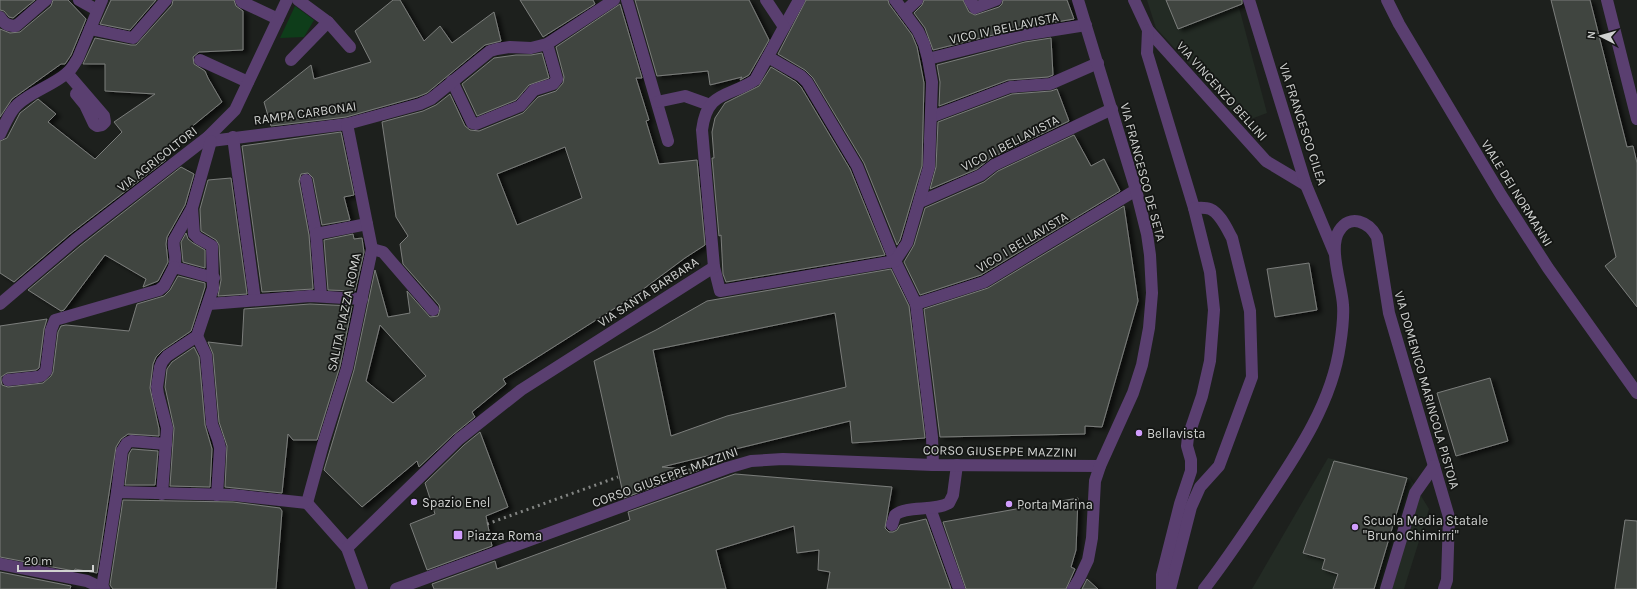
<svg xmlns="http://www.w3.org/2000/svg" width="1637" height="589" viewBox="0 0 1637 589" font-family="Karla,sans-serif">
  <defs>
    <filter id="shadow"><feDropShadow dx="4.5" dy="2.5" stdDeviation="2" flood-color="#0009"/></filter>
  </defs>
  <rect width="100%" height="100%" fill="#1d201d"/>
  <g fill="#232b24">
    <polygon points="1147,0 1237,0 1267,113 1243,122 1156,28"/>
    <polygon points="1328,458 1410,478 1429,509 1404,589 1252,589"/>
  </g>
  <polygon fill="#0e3d1a" points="295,6 314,20 304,37 280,38"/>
  <g fill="#414441" stroke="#7b7e7b" fill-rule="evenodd" filter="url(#shadow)">
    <polygon points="0,0 35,0 13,18 9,17 4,11 0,10"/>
    <polygon points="53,0 68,0 86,19 71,55 65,64 61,64 12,99 0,117 0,29 10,33 20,32 51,6"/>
    <polygon points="111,0 156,0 130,30 100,24"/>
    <polygon points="173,0 234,0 236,6 243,11 243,50 199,52 193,57 194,64 205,71 208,78 222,102 157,155 166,160 70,234 14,282 0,273 0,141 7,138 20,113 38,99 56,114 48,122 95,159 122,132 114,122 155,94 105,91 105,64 83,64 95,38 131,45 136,45 172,5"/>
    <polygon points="393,0 400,0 424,41 440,26 452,43 494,12 501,41 485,45 427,93 417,97 346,117 271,126 264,102 311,65 314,79 371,62 355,31"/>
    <polygon points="520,0 593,0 595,4 543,37"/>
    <polygon points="635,0 749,0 769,40 749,75 740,80 742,77 710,85 708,71 657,76"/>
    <polygon points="806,0 888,0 889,4 912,35 917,47 924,83 922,166 900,240 897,245 864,163 813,78 805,70 778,54"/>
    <polygon points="924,0 963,0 969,12 975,15 999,7 1002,4 1003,0 1067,0 1074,19 1021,28 933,50 925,28 914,13 922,5"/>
    <polygon points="1166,0 1242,0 1242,4 1178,29"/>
    <polygon points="1551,0 1590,0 1627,147 1633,146 1637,163 1637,307 1605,266 1616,257"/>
    <path d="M 620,4 L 642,78 L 636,78 L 649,120 L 646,121 L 659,164 L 697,160 L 705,245 L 685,258 L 634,296 L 503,379 L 506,384 L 472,412 L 475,417 L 454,434 L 419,467 L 417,461 L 362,507 L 324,470 L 354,370 L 375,270 L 388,317 L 410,313 L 407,291 L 430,317 L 438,316 L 440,309 L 439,305 L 403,264 L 400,244 L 408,236 L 396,217 L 382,122 L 423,111 L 436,105 L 450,94 L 465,126 L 470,130 L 479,131 L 523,113 L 538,97 L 556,91 L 563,83 L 564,77 L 556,47 ZM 565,147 L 582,198 L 517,225 L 497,174 ZM 380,325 L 426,376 L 393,403 L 366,381 Z"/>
    <polygon points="1051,38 1053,75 1048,77 1008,80 939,106 940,82 937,65 1025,42"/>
    <polygon points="542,53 549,78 529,85 516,100 477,116 462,84 494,58 516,55 531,55"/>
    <polygon points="771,67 796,82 801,87 850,169 885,255 726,282 723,274 721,235 719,236 712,158 714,158 712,132 715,118 725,103 759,86"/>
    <polygon points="1057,89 1069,121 991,158 977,169 930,189 936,167 938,122 1012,94 1051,91"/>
    <polygon points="341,132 354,195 344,197 350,220 322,225 313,178 308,173 301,174 299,181 309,235 313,289 262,292 242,146"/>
    <polygon points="1074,135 1091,166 1104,159 1120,191 981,275 920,295 904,262 914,245 925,208 984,182 998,171"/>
    <polygon points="181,167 194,174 185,205 167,237 166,244 168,262 158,281 143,287 146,279 105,255 64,310 61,311 28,290 80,246"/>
    <polygon points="231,178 247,294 218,296 221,280 219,245 216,240 201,231 200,209 208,180"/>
    <polygon points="1124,206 1138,301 1102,427 1085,426 1085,434 940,437 924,309 988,288"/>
    <polygon points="186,233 188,239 193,243 205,250 205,268 183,262 181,242"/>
    <polygon points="353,234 354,239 362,238 364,252 355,291 328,290 324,240"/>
    <polygon points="1309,263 1317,310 1275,317 1267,269"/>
    <path d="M 891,269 L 909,306 L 925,438 L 852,443 L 850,421 L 662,467 L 699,470 L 624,498 L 594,361 L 656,330 L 707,301 ZM 835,313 L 846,387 L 727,416 L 671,436 L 653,350 Z"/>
    <polygon points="178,276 205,283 205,287 191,331 163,350 156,357 153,364 150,388 159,429 159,436 128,434 121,439 116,447 97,573 75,569 74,571 0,557 0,326 47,319 44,329 39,368 36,370 7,373 1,377 1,380 2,385 8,387 43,383 51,376 53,372 58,332 61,326 66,325 129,331 137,304 164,296 170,290"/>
    <polygon points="310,304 352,306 340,366 317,440 293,440 288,434 282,493 225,487 227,446 219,422 213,354 208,342 242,346 244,309"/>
    <polygon points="194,347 199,357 205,425 212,449 210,487 170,486 174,428 165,387 167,369 172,362"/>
    <polygon points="1490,378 1508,441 1456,456 1437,393"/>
    <polygon points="480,432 508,507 486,516 492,546 427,570 410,524 435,514 425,483 464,445"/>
    <polygon points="132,449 158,451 155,485 125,485 129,454"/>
    <polygon points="1334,461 1407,478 1374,589 1333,589 1338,574 1322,569 1325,559 1303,553"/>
    <polygon points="735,474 892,487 885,528 889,532 893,532 897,530 900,525 926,519 951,589 827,589 830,572 818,570 819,550 797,553 794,526 716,550 726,589 434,589 432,584 495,561 497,569 630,520 628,512"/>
    <polygon points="1078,498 1076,550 1071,567 1075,569 1066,589 966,589 943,522"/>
    <polygon points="123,500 233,502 280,508 282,511 276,589 113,589 110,585"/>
    <polygon points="1625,520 1637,521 1637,589 1615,589"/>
    <polygon points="0,572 71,586 70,589 0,589"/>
    <polygon points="1087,579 1098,589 1082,589"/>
  </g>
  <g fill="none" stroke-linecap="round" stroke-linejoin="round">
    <g stroke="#5a3f70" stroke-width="12">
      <polyline points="79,0 97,10"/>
      <polyline points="241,0 242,2 278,19"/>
      <polyline points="627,0 668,141"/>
      <polyline points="970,0 975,8 996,0"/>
      <polyline points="1134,0 1148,30 1266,161 1306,185"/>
      <polyline points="1249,0 1306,185 1334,252"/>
      <polyline points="1387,0 1399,24 1501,195 1548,268 1637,393"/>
      <polyline points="1607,0 1637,119"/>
      <polyline points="904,12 917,0"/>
      <path d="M 0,17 C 4,24 8,26 16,26 L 46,0"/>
      <polyline points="328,22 350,47"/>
      <polyline points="784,27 799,0"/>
      <polyline points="90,29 133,38 166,0"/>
      <path d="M 1148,30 L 1147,53 L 1194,208 C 1199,208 1205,207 1210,209 C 1220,213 1227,229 1232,238 L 1250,311 L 1252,377 L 1219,466 L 1200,487 L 1191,507 L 1170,589"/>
      <polyline points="768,57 801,76 807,82 857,166 895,261 916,304 932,437 933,465"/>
      <polyline points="928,59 1023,35 1086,25"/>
      <polyline points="200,60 248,82"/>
      <polyline points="291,60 328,22 298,0"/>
      <polyline points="67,73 104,116 105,122 102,125 97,126 94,124 85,105 76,94"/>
      <polyline points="452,81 472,123 476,124 520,106 534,90 553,84 557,79 547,44"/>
      <polyline points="657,102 685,96 710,105"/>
      <polyline points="931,117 1010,87 1050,84 1098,63"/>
      <path d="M 0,134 C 5,124 9,113 17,105 C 32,91 52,86 67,73 C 72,69 75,63 78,58 L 102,0"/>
      <polyline points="208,137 211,141 347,124 420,104 431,99 490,51 497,49 510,47 531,48 547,44 614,0"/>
      <polyline points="233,137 255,300"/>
      <polyline points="306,180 316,234"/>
      <polyline points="920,202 981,175 994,165 1112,109"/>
      <path d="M 192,208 L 174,240 C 172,249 178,255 174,267 L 214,278"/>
      <polyline points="372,249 383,252 433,310"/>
      <polyline points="714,267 720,291 895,261 907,243 929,167 932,82 928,59 924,44 918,31 895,0"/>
      <polyline points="321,296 316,234 367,224"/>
      <polyline points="0,304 75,240 208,137 235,110 287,0"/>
      <polyline points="209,304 310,296 362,299"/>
      <polyline points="916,304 984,282 1136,190"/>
      <polyline points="197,336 206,355 212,424 218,440 220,448 217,495"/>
      <polyline points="8,380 37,377 41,376 46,371 51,330 55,320 159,290 164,286 174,267"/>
      <polyline points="117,492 122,451 127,443 131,441 166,444"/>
      <polyline points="162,494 167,428 158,394 157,387 160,367 162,362 167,356 197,336 213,288 212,246 198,238 194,234 192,208 211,141"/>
      <polyline points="307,503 324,441 347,368 372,249 347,124"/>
      <polyline points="307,503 347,548"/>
      <polyline points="930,508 959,589"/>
      <path d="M 892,525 L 895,515 C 907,505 933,512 949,503 L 953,495 L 957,465"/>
      <polyline points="0,564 87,581 104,589"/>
      <polyline points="102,588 117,492 234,495 307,503"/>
      <path d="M 362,589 L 347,548 L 459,439 L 521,390 L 714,267 L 702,130 C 707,90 728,98 755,80 L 784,27 L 766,0"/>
      <polyline points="396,589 727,468 751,461 783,459 933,465 1100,466"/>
      <polyline points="1073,589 1079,579 1088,560 1092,538 1095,481 1100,466 1133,393 1142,365 1149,328 1152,293 1150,255 1147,234 1136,190 1078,0"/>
      <polyline points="1162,589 1162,575 1180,504 1191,471 1191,460 1187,446 1188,437 1202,396 1210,361 1214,310 1210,272 1194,208"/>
      <path d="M 1204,589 C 1226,561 1245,532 1265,502 C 1297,454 1332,403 1340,345 C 1342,332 1344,318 1343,305 C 1342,285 1328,248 1339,231 C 1350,213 1369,222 1377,237 L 1389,313 L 1449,517 L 1447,580 L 1444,589"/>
      <polyline points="1386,589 1415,493 1434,466"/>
    </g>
    <polyline stroke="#838583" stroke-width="3" stroke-dasharray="2 4" stroke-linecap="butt" points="487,524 618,477"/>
  </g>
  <g fill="#d19dfe" stroke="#141614" stroke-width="1.5">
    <circle cx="1139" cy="433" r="4"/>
    <circle cx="414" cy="502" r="4"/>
    <circle cx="1009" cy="504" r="4"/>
    <circle cx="1355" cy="527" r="4"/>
    <rect x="453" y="530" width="10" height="10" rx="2"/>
  </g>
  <g text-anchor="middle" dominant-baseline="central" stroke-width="3.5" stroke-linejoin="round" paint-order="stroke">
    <g font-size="13" fill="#d0d2d0" stroke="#141614">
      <text transform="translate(1004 28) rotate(-12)">VICO IV BELLAVISTA</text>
      <text transform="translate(1222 91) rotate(48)">VIA VINCENZO BELLINI</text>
      <text transform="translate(305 113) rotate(-8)">RAMPA CARBONAI</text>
      <text transform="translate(1303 124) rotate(72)">VIA FRANCESCO CILEA</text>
      <text transform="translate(1010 143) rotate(-27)">VICO II BELLAVISTA</text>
      <text transform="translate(157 159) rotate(-38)">VIA AGRICOLTORI</text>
      <text transform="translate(1143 172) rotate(75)">VIA FRANCESCO DE SETA</text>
      <text transform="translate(1517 193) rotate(58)">VIALE DEI NORMANNI</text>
      <text transform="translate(1022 242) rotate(-31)">VICO I BELLAVISTA</text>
      <text transform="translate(648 292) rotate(-33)">VIA SANTA BARBARA</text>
      <text transform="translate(344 312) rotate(-78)">SALITA PIAZZA ROMA</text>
      <text transform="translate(1427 390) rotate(74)">VIA DOMENICO MARINCOLA PISTOIA</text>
      <text transform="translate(1000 451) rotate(1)">CORSO GIUSEPPE MAZZINI</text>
      <text transform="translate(665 477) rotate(-20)">CORSO GIUSEPPE MAZZINI</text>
    </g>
    <g font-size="13" fill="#d0d2d0" stroke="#141614" text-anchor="start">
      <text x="1147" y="433">Bellavista</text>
      <text x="422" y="502">Spazio Enel</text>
      <text x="1017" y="504">Porta Marina</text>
      <text x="1363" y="520">Scuola Media Statale<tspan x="1363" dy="15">"Bruno Chimirri"</tspan></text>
      <text x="467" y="535">Piazza Roma</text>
    </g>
  </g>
  <g transform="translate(1601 36) rotate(276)" stroke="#141614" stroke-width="3" paint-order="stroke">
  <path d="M0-3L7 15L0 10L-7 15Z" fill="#d0d2d0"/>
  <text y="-6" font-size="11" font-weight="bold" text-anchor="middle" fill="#d0d2d0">N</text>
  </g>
  <path d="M18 565v6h75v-6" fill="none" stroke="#d0d2d0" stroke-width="2"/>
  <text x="24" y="565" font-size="12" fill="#d0d2d0" stroke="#141614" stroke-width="3" paint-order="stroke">20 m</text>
</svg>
